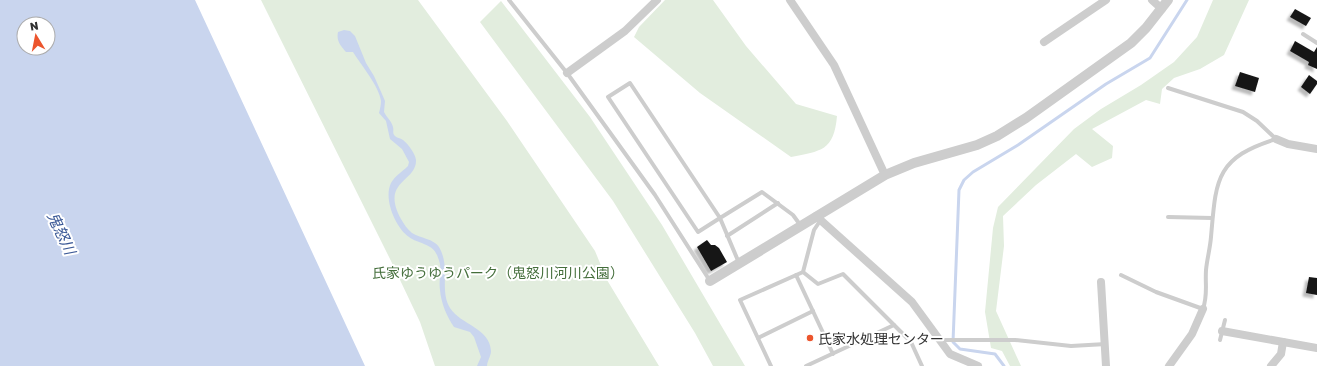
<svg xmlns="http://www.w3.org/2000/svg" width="1317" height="366" viewBox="0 0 1317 366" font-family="'Golos Text','Noto Sans JP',sans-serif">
  <defs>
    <filter id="shadow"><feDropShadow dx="-3.5" dy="3.5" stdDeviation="1" flood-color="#0004"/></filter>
  </defs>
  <rect width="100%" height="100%" fill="#fff"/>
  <g fill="#e2edde">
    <polygon points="261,0 418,0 507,121 595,251 607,280 659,366 435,366 420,322 391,261"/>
    <path d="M 665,0 L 713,0 L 746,46 L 796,104 L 837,116 C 834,151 821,151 791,157 L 700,93 L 634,37 L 639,27 Z"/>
    <polygon points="1213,0 1249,0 1224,55 1200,69 1174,78 1162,89 1160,104 1146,100 1092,129 1113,146 1112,158 1092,167 1076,154 1036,185 1003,216 1004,246 996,311 1021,366 1010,366 1002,351 991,348 985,312 993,228 998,207 1074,129 1101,109 1141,85 1174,62 1197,37"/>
    <polygon points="501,1 590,117 662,225 745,366 713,366 695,333 613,201 480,22"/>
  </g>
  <g fill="#c9d5ee" fill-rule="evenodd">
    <path d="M 0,0 L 195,0 L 365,366 L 0,366 ZM 24,24 L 48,24 L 48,48 L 24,48 Z"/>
    <path d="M 344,30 L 350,31 L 355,36 L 366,63 L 374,76 L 382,94 L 385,101 L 384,112 C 387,118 391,120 393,127 C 394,131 392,133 395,136 C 397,138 400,138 403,140 C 408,144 415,153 416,160 C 417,182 380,181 401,219 C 404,224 407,229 412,233 C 420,238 434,239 439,247 C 451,267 439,290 450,308 C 461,325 490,328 491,351 C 491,356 487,361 487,366 L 477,366 L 481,357 L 474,337 L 470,332 L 454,327 C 447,317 441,303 440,290 C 438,276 444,271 437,255 C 432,243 418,244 409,237 C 396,228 383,199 391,183 C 395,176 403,171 408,166 L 409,162 L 402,149 L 390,139 L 386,121 L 379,113 C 380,109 381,105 381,101 C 379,86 361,65 353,52 L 346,52 C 341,46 336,41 338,32 Z"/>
  </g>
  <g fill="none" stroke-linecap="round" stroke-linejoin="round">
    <polyline stroke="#c9d5ee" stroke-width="3" points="1004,366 995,354 960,349 953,342 959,190 964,180 973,172 1018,145 1106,84 1150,58 1187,0"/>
  </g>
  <g fill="#171717" filter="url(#shadow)">
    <polygon points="1295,9 1311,18 1306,26 1290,17"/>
    <polygon points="1295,41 1314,52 1317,47 1317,69 1308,65 1309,62 1290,51"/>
    <polygon points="1240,72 1259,78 1255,92 1235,86"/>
    <polygon points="1309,75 1317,81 1317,84 1310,94 1301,87"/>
    <polygon points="707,240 711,245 715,245 719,248 727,262 711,271 697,247"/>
    <polygon points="1309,277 1317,278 1317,295 1306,293"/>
  </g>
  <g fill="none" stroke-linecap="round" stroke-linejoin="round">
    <g stroke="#cdcdcd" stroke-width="4">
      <polyline points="509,0 567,73 655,195 710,281"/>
      <polyline points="1303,34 1317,43"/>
      <polyline points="1168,217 1212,218"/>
      <polyline points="727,236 778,203"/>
      <polyline points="739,263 720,218 698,232 608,97 630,83 720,218 762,192 793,215 801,226"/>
      <polyline points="803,272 818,284 843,274 911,342 922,366"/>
      <polyline points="796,275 833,354"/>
      <path d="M 1121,275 L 1156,292 L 1203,309 C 1208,294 1205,286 1206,270 C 1207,259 1210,249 1211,237 C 1216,180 1215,158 1276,139 L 1257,121 L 1243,112 L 1168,88"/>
      <polyline points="758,338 813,311"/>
      <polyline points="941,340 1015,340 1071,346 1106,344"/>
      <polyline points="1220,340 1225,320"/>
      <polyline points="771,366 740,300 803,272 814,230 820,221"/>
      <polyline points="806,366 894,325"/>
    </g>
    <g stroke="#cdcdcd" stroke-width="8">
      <polyline points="790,0 834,65 885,175"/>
      <polyline points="1152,0 1162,9"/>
      <polyline points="1044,42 1106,0"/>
      <polyline points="567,73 625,31 657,0"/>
      <polyline points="1276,139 1288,144 1317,149"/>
      <polyline points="816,216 912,302 950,354 978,366"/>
      <polyline points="1101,282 1106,366"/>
      <polyline points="1222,331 1317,348"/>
      <polyline points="1169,366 1192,334 1203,309"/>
      <polyline points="1271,366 1281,354 1283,342"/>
    </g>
    <polyline stroke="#cdcdcd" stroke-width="10" points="710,281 885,175 914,163 977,145 997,136 1026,118 1131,43 1146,28 1168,0"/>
  </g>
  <circle fill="#ec552d" stroke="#fff" stroke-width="1.5" cx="810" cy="338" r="4"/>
  <g text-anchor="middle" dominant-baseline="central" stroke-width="4" stroke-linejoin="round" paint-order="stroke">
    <g font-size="14" fill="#446e3b" stroke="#fff">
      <text x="498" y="272">氏家ゆうゆうパーク（鬼怒川河川公園）</text>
    </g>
    <g font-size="14" fill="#303030" stroke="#fff" text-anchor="start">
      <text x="818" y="338">氏家水処理センター</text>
    </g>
    <g font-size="15" font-style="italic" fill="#3a5896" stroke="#fff">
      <text transform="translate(62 233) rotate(65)">鬼怒川</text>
    </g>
  </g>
  <g transform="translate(36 36) rotate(350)"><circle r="19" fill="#ffffff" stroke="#acacac"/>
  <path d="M0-3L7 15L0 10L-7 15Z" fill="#ec552d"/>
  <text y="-6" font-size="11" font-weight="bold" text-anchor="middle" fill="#303030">N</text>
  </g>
</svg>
